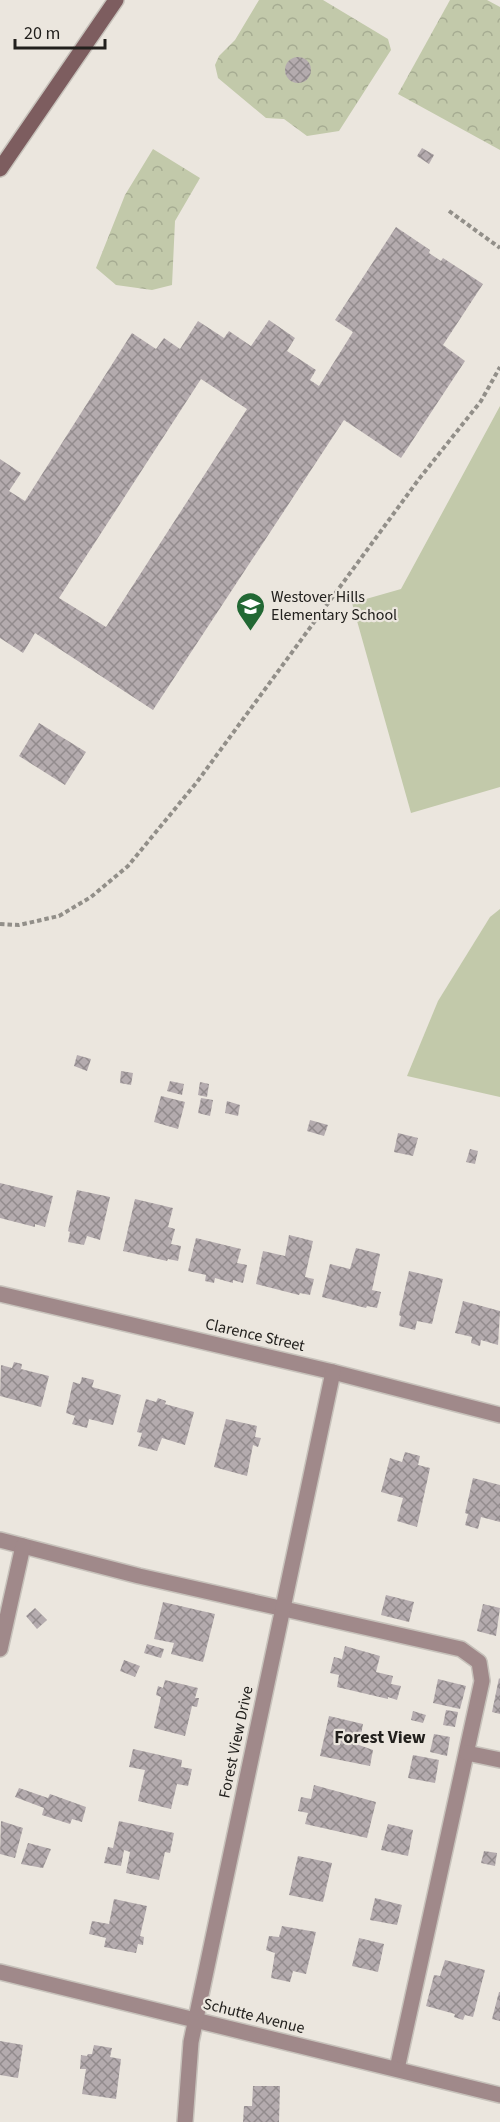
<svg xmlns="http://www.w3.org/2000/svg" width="500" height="2122" viewBox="0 0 500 2122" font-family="'Source Sans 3',sans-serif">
  <defs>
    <pattern id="park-crowns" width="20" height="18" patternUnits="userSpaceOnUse" patternTransform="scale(1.5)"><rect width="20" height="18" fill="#c2c9aa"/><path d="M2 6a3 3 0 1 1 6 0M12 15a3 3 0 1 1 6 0" fill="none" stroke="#a6ac92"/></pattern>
    <pattern id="building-cross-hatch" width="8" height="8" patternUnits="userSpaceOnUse" patternTransform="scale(1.5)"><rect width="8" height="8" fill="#b4abae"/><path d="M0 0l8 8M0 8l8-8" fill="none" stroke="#928b8d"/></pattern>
  </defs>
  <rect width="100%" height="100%" fill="#ebe6de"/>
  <g fill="url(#park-crowns)">
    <polygon points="259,0 323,0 388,39 391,50 339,131 307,136 284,119 266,118 218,78 215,65 219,56 235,40"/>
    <polygon points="450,0 487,0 500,7 500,150 398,94"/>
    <polygon points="153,149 200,178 175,221 172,285 152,290 116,285 96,268 125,195"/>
  </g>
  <g fill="#c2c9aa">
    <polygon points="500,406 500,787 411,813 352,603 401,589"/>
    <polygon points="500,909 500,1097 407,1076 438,1001 490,917"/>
  </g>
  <g fill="url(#building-cross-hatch)" fill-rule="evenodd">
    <circle cx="298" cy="70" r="13"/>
    <polygon points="422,148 434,155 429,164 417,156"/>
    <path d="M 396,227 L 430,250 L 429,253 L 441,261 L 443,258 L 483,284 L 443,345 L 465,361 L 401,458 L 344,420 L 153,710 L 35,633 L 23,653 L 0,638 L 0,459 L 21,473 L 9,491 L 25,501 L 132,333 L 156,349 L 164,338 L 180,349 L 198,321 L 224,338 L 229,331 L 251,346 L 269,320 L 295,338 L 287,351 L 316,370 L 310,380 L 319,386 L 353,332 L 335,320 ZM 201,379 L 247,409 L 106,627 L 59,598 Z"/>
    <polygon points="39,723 86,752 65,785 19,756"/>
    <polygon points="77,1055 91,1059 87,1071 74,1066"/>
    <polygon points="121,1071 133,1073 131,1085 120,1083"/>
    <polygon points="170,1081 184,1084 182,1095 167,1091"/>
    <polygon points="200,1082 209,1084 207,1097 198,1095"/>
    <polygon points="161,1096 185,1102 178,1129 154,1122"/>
    <polygon points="201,1098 213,1100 210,1116 198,1113"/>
    <polygon points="227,1101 240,1105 238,1116 225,1113"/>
    <polygon points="310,1120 328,1125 324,1136 307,1131"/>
    <polygon points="398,1133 418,1138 413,1156 394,1152"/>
    <polygon points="470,1149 478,1151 475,1164 466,1162"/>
    <polygon points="0,1183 53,1196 45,1227 35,1224 35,1227 0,1218"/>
    <polygon points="77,1190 110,1197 100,1240 87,1236 84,1245 68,1242 70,1232 68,1231"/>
    <polygon points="135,1199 173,1208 168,1227 175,1229 171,1244 181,1246 178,1261 168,1259 167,1261 123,1251"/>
    <polygon points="289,1235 313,1241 305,1277 314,1279 310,1295 300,1293 299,1295 256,1284 263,1251 285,1256"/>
    <polygon points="196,1238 241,1249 237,1263 247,1265 243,1283 233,1280 233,1283 215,1278 214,1283 205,1281 206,1275 188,1271"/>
    <polygon points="356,1248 380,1254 372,1290 381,1292 377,1308 367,1306 366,1308 322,1297 330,1264 350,1269"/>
    <polygon points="409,1271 443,1279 432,1324 417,1321 415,1330 399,1326 401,1316 399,1315"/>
    <polygon points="463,1301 500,1311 498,1345 481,1340 480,1346 471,1343 472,1337 455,1333"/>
    <polygon points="14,1362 22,1364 21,1369 49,1376 41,1407 0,1396 1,1365 12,1368"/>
    <polygon points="82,1377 94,1380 92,1387 121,1395 113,1425 89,1419 87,1428 72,1424 75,1416 66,1413 73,1382 80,1384"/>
    <polygon points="158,1398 166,1401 165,1404 194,1412 185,1445 162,1438 157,1451 138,1446 142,1433 137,1432 146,1399 156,1402"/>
    <polygon points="226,1419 257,1426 255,1437 261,1438 258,1447 253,1445 247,1476 214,1467"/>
    <polygon points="405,1452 420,1456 418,1465 430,1468 417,1527 397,1521 403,1498 381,1492 390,1458 402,1462"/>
    <polygon points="473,1478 500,1485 500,1522 481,1517 478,1529 465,1525 468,1514 465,1513"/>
    <polygon points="386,1595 414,1602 409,1622 381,1615"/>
    <polygon points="163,1602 215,1614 203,1662 171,1654 174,1643 154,1639"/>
    <polygon points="483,1604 500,1608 496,1636 477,1631"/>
    <polygon points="35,1608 47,1620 37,1629 26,1616"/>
    <polygon points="147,1644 164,1649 161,1658 144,1653"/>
    <polygon points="345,1646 380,1656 376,1672 393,1676 391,1684 401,1686 397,1700 388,1697 388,1699 337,1687 339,1675 330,1673 334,1657 342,1659"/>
    <polygon points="124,1660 140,1666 135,1677 120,1671"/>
    <polygon points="499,1678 500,1679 500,1714 492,1712"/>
    <polygon points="438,1679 466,1686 460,1709 433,1703"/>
    <polygon points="165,1680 198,1688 195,1698 199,1698 197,1707 192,1706 185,1736 154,1728 161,1697 156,1695 158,1686 163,1688"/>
    <polygon points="446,1710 458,1712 455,1727 443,1725"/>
    <polygon points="413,1711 426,1715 423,1723 411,1720"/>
    <polygon points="329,1716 363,1724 359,1745 373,1750 370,1766 320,1756"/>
    <polygon points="434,1734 450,1737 447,1756 430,1752"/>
    <polygon points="133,1749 182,1760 181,1767 192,1769 188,1786 177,1784 171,1809 138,1801 145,1770 129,1767"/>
    <polygon points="413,1755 439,1760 435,1783 408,1778"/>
    <polygon points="314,1785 376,1802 367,1838 305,1824 308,1813 298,1811 301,1797 311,1799"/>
    <polygon points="19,1788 48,1798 50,1794 86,1807 82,1822 72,1819 70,1824 42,1815 44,1808 15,1797"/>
    <polygon points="1,1821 23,1828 15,1858 0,1854"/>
    <polygon points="119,1821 174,1833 170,1853 165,1852 159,1880 126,1873 130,1852 124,1850 121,1866 104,1863 108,1847 113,1848"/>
    <polygon points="388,1824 413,1830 408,1856 381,1850"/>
    <polygon points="28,1843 51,1849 43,1868 21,1864"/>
    <polygon points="484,1851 497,1853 495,1866 481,1863"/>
    <polygon points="298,1856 332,1863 323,1902 289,1895"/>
    <polygon points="375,1898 402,1905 397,1925 370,1920"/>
    <polygon points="114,1899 147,1906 140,1936 144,1937 143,1945 138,1944 136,1953 104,1947 106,1938 89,1934 92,1921 109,1924"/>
    <polygon points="282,1926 316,1932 306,1974 293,1971 290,1982 271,1978 275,1953 266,1950 269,1936 279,1937"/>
    <polygon points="359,1938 384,1944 378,1972 352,1966"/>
    <polygon points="445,1960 485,1970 473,2017 465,2015 463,2020 454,2017 455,2014 426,2006 434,1975 440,1976"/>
    <polygon points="499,1992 500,1992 500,2021 492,2019"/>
    <polygon points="0,2041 23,2045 18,2078 0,2075"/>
    <polygon points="94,2045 112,2048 110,2057 121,2059 116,2099 82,2094 86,2069 80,2069 81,2055 87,2056 88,2054 92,2054"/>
    <polygon points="253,2086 280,2086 279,2122 243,2122 244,2106 252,2106"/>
  </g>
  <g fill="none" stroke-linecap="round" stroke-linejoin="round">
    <defs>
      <g id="service">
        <polyline points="0,1540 139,1576 461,1649 479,1662 482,1681 397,2069"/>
        <polyline points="0,1649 23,1546"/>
        <polyline points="467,1753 500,1760"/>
      </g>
      <g id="minor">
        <polyline points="0,1294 333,1372 500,1415"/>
        <polyline points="0,1972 500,2095"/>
        <polyline points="185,2122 191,2042 333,1372"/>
      </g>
      <polyline id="secondary" points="0,169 116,0"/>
    </defs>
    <use href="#service" stroke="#c7c2bb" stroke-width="18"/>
    <use href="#minor" stroke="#c7c2bb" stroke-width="18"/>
    <use href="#secondary" stroke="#c7c2bb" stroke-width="18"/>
    <g stroke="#928f89" stroke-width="4" stroke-dasharray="4.5 3" stroke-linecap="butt">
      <polyline points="449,211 500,248"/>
      <polyline points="0,924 19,925 59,916 91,897 128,866 197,782 419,479 481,401 500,367"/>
    </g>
    <use href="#service" stroke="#a0898a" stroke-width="15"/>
    <use href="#minor" stroke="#a0898a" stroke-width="15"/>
    <use href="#secondary" stroke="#7d5d5f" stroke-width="15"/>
  </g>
  <defs>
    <symbol id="school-pin" viewBox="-11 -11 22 30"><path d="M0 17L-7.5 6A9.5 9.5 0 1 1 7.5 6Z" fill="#226834" stroke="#ebe6de"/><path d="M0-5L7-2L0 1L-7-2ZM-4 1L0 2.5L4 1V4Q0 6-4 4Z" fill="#fff"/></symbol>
  </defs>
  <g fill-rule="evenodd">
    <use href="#school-pin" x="234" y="590" width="33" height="45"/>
  </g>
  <g text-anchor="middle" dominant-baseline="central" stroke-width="4.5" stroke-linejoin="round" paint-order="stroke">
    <g font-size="16" fill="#22201d" stroke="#ebe6de" text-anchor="start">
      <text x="271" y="597">Westover Hills<tspan x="271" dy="18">Elementary School</tspan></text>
    </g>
    <g font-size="16" fill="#22201d" stroke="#ebe6de">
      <text transform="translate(255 1335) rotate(13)">Clarence Street</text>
      <text transform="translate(236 1742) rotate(-78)">Forest View Drive</text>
      <text transform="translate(254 2016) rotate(14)">Schutte Avenue</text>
    </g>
    <g font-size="18" font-weight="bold" fill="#22201d" stroke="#ebe6de">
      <text x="380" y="1737">Forest View</text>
    </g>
  </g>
  <path d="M15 39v9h90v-9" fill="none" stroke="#22201d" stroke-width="3"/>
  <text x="24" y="39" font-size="18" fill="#22201d" stroke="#ebe6de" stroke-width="4.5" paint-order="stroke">20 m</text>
</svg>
